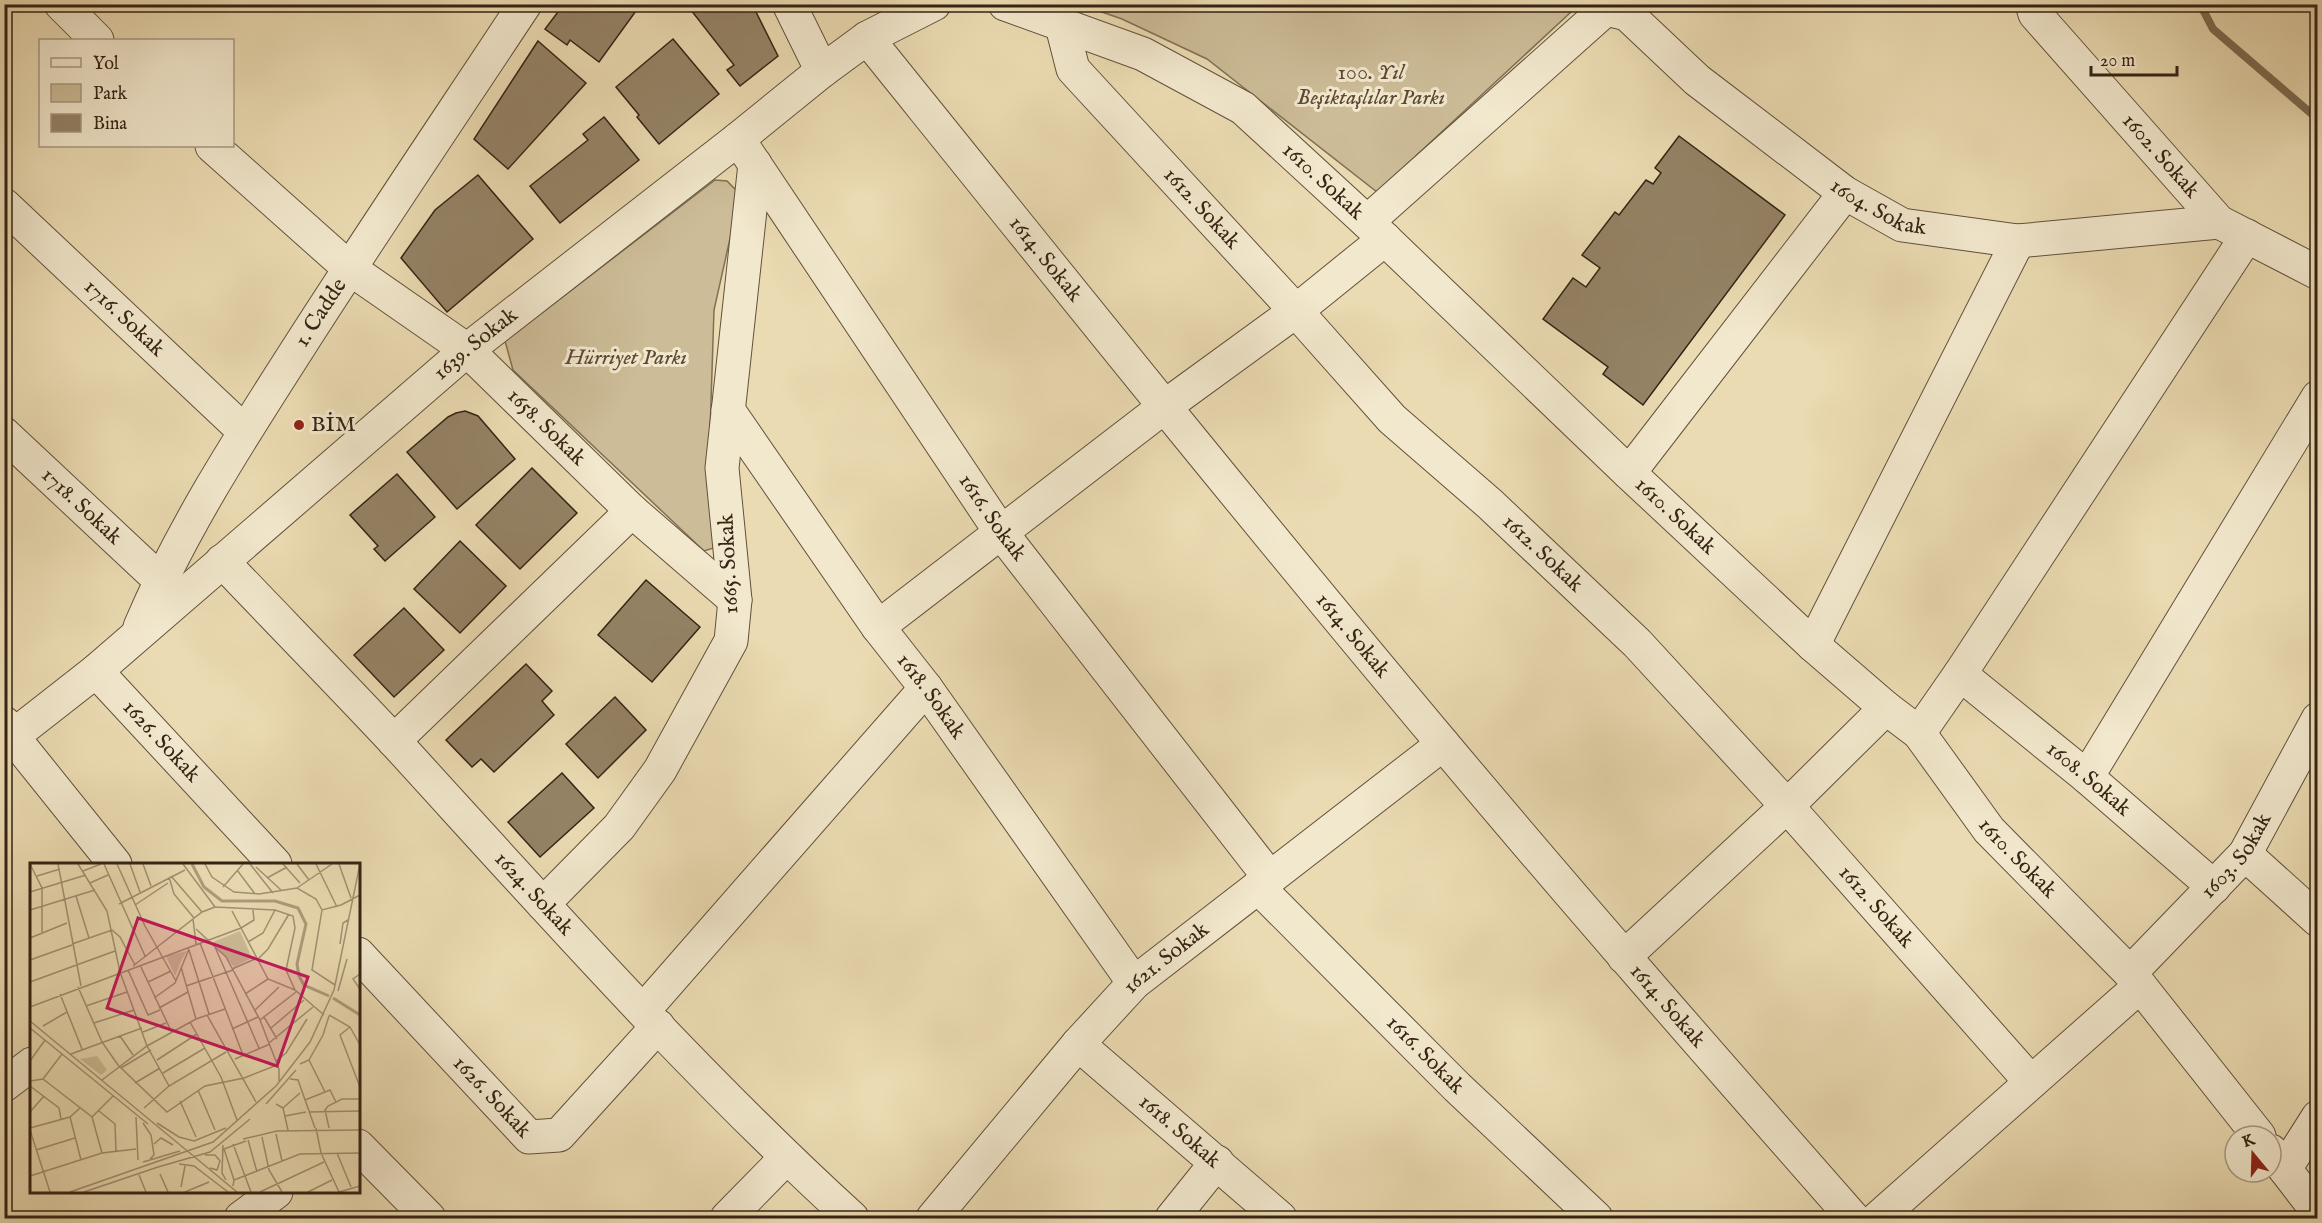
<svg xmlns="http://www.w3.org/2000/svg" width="2322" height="1223" viewBox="0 0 2322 1223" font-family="'IM FELL English',serif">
  <rect width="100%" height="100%" fill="#ebdbb2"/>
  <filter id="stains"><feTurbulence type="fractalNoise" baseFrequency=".00333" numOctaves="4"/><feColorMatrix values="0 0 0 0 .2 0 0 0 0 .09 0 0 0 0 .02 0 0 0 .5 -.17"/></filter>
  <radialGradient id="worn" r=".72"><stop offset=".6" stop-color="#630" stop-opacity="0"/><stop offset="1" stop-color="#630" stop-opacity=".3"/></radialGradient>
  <g fill="#ccbc97" stroke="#807056" stroke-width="1.5">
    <polygon points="1563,4 1571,12 1377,192 1207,59 1122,19 1082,5"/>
    <polygon points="715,180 727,181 740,194 714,310 710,433 717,547 704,551 513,370 505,341"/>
  </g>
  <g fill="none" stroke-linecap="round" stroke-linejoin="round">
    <polyline stroke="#7d6c52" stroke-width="8" points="2200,4 2213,29 2313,115 2318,116"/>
  </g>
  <g fill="#948366" stroke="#352314" stroke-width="1.5">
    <polygon points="564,4 641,4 599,62 570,40 567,45 545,29"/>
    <polygon points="752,4 778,56 740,86 727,70 734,65 687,5"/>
    <polygon points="673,39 719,94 659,144 637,117 639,115 616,87"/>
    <polygon points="538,41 586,83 508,169 474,139"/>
    <polygon points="604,117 639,160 560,223 530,186 588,140 583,134"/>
    <polygon points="1679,136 1785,215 1643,405 1603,374 1608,367 1543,319 1573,278 1586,287 1600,268 1582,255 1615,212 1619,215 1646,180 1653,184 1661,173 1655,168"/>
    <polygon points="478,175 533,239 447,312 401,258 435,210"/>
    <polygon points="465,411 478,416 515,459 457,509 407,452 448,417 456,413"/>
    <polygon points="532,468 577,513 520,569 476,525"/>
    <polygon points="397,474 435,517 385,561 374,549 378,546 350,515"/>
    <polygon points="460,541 506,586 460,633 414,589"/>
    <polygon points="646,580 700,627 652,682 598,635"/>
    <polygon points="404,608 444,650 394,697 354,655"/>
    <polygon points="526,664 552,691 542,701 554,715 494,772 481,759 472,767 446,740"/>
    <polygon points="615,697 646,730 598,778 566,744"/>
    <polygon points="562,773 594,808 540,857 508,822"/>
  </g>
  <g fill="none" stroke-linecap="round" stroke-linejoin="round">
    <defs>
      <g id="minor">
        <polyline points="61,4 97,40"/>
        <polyline points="789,4 822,71"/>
        <path id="s1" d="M 1005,4 L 1143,54 L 1243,108 L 1367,222 L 1629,473 L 1813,645 L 1886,708 L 1919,733 L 1989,830 L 2130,973 L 2259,1136"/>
        <path id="s2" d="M 1601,4 L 1606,9 L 1627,14 L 1697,80 L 1845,193 L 1902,225 L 2018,241 L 2219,222"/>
        <path id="s3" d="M 2032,4 L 2035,14 L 2219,222 L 2318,273"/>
        <path id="s4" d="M 1062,26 L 1073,69 L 1296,311 L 1392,419 L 1490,504 L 1637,643 L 1787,806 L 2030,1081"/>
        <path id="s5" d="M 867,38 C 1058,275 1248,512 1444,745 C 1578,905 1716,1062 1853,1218"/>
        <path id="s6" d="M 738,139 L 1000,531 L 1270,878"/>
        <path id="s7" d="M 212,146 L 349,268 L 467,350 L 632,511 L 735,600"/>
        <path id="s8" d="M 4,205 L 244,431"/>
        <polyline points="1367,222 1606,9"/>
        <path id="s9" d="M 728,410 L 878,627 L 926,688 L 1134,983"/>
        <path id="s10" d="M 4,434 L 160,580"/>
        <polyline points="1629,473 1845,193"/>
        <path id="s11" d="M 222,561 C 280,622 339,682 396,743 C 544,905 690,1070 852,1218"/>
        <path id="s12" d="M 140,627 C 181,530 240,439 297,350 C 371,234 449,119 525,4"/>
        <polyline points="878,627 1164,407 1296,311 1385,239"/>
        <polyline points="1813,645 2018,241"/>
        <path id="s13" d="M 96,671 L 275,864"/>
        <path id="s14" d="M 1960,674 L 2087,777 L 2214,887"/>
        <polyline points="4,723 13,737 115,864"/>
        <polyline points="1919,733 1960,674 2247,236"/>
        <polyline points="394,741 632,511"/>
        <path id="s15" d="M 4,743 L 96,671 L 467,350 L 738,139 L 822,71 L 867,38 L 934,4"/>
        <polyline points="2087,777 2318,397"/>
        <polyline points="2245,854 2318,920"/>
        <path id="s16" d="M 1258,887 L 1457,1087 L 1596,1218"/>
        <polyline points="543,904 619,827 660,770 731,641 735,600 722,468 755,164"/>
        <path id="s17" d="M 358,954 L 529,1137 L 559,1135 L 658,1026"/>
        <polyline points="1624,957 1787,806 1886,708"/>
        <path id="s18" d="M 2130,973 L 2245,854 L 2318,719"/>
        <polyline points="643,1011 926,688"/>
        <path id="s19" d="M 1078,1044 L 1280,1218"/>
        <polyline points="4,1085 32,1064"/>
        <polyline points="358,1146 429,1218"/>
        <polyline points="2271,1151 2318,1212"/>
        <polyline points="2285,1169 2318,1117"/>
        <polyline points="241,1218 276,1192"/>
        <polyline points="727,1218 786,1158"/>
        <path id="s20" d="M 933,1218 L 1078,1044 L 1134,983 L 1443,744"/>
        <polyline points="1172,1218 1217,1162"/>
        <polyline points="1878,1218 2140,986"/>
      </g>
    </defs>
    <use href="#minor" stroke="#62513c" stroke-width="35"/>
    <use href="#minor" stroke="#f2e8cd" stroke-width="33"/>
  </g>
  <circle fill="#8f2418" stroke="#f2e8cd" stroke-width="2" cx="299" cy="425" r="6"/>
  <g text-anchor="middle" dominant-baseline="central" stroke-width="6" stroke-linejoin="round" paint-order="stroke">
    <g font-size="22" font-style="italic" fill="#5b4935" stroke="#f2e8cd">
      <text x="1371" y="73">100. Yıl<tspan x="1371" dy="25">Beşiktaşlılar Parkı</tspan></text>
      <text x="626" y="358">Hürriyet Parkı</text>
    </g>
    <g font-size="22" fill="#352314" stroke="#f2e8cd">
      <text stroke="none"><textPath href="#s3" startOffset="200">1602. Sokak</textPath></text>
      <text stroke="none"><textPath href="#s1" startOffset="369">1610. Sokak</textPath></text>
      <text stroke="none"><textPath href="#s2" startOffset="348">1604. Sokak</textPath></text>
      <text stroke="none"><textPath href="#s4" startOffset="234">1612. Sokak</textPath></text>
      <text stroke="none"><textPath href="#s5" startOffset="284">1614. Sokak</textPath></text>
      <text stroke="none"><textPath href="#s12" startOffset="363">1. Cadde</textPath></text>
      <text stroke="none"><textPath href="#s8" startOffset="165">1716. Sokak</textPath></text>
      <text stroke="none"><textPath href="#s15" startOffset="618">1639. Sokak</textPath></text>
      <text stroke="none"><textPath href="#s7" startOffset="438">1658. Sokak</textPath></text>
      <text stroke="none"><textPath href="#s10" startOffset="106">1718. Sokak</textPath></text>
      <text stroke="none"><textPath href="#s1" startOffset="855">1610. Sokak</textPath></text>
      <text stroke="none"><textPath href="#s6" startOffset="456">1616. Sokak</textPath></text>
      <text stroke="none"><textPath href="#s4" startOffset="720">1612. Sokak</textPath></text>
      <text transform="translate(729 564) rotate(-93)">1665. Sokak</text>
      <text stroke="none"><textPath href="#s5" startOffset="770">1614. Sokak</textPath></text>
      <text stroke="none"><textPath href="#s9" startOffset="351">1618. Sokak</textPath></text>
      <text stroke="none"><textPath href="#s13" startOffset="96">1626. Sokak</textPath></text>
      <text stroke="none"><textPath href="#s14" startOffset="166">1608. Sokak</textPath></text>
      <text stroke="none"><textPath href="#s18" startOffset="159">1603. Sokak</textPath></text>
      <text stroke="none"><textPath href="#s1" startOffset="1341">1610. Sokak</textPath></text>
      <text stroke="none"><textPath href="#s11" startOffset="456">1624. Sokak</textPath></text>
      <text stroke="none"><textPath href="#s4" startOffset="1206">1612. Sokak</textPath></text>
      <text stroke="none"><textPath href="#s20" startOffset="350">1621. Sokak</textPath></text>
      <text stroke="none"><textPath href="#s5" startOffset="1256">1614. Sokak</textPath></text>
      <text stroke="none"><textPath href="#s16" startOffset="237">1616. Sokak</textPath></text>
      <text stroke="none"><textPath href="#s17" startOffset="196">1626. Sokak</textPath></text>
      <text stroke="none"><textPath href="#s19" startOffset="134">1618. Sokak</textPath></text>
    </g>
    <g font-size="22" fill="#352314" stroke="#f2e8cd" text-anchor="start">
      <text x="311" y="425">BİM</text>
    </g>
  </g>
  <g transform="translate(30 863)">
    <rect width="330" height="330" fill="#ebdbb2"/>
    <path d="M 210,68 L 222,95 L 204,104 L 183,79 ZM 157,88 L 152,96 L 145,113 L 136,93 ZM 67,193 L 77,207 L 71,212 L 50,196 Z" fill="#ccbc97"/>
    <path fill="none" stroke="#ad9c7c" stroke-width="3" d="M 162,1 L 174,24 L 192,38 L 245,38 L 268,45 L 276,61 L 267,101 L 269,113 L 274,122 L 299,133M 303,135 L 330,152"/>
    <path fill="none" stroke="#a29173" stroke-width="1.5" d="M 0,1 L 12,25 L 12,70M 28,1 L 51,123M 48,1 L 77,48 L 90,109 L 117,183 L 139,223M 74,1 L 115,93M 87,1 L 115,63 L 146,118M 100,1 L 110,29M 113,1 L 121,23M 153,1 L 185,44 L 245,47 L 263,53 L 265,65 L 256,107 L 265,127 L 294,152M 175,1 L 182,14 L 204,29 L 229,31 L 267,25 L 286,36 L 292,47 L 311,42M 220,1 L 243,30M 253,1 L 270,20M 267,1 L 279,17M 286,1 L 307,44M 309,1 L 321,35M 226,4 L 251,27M 207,7 L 225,31M 53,8 L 71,1M 7,13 L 30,6M 141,13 L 172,49M 139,14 L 144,31 L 164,55M 237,15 L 257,4M 60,20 L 78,12M 193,24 L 213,1M 267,25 L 302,1M 0,29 L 56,12M 46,33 L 59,75M 89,41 L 155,7M 105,42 L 138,20M 311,42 L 330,32M 0,47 L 65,27M 292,47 L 282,107 L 305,122M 202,48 L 238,116 L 265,127M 163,56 L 166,81M 166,66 L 196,94 L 230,157 L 249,206 L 249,218M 0,75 L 37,60M 218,79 L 233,70 L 245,47M 170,80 L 213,192M 42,81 L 82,67 L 90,74 L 105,102M 310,81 L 313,60 L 318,57M 158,84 L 179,151M 185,84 L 229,185M 0,97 L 42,82M 227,97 L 238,86 L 259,51M 110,102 L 142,170M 103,103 L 172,49 L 185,44M 151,104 L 166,156M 202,106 L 225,96M 98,107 L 118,152 L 130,147M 330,111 L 323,116 L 330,126M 0,119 L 85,88M 118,119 L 141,108M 156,123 L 203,107M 48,124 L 72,179 L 88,202 L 137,249 L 175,223 L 214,215 L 247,202M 308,128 L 317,96M 30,131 L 52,186M 215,131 L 238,116M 124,135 L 145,120 L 159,86M 56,143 L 97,129M 0,144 L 211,65 L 224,57 L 223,47M 129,145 L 158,129M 224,148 L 249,124M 177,152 L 226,239M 299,152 L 320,164 L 330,182M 234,154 L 247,176M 230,157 L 266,129M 0,158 L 207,329M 160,159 L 191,214 L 207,257M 64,160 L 104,147M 13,163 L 37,149M 320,164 L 310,172 L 330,224M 0,165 L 118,261M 241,165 L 274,137M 202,166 L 228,154M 113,169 L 136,160M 90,173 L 103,192M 239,180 L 283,144M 41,191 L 112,165M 205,196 L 240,181M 127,197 L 167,171M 279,197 L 295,229M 0,198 L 15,177M 246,198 L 256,190 L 277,156M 270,201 L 279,197 L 293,172 L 299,153M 91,205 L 121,187M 133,210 L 175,185M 13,216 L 62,254 L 72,290M 260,216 L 268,217 L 285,265M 72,217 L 117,183 L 166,156 L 195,146M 0,218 L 13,216 L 32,191M 105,220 L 130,205M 0,223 L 29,245 L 31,256M 168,227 L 185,267M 275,237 L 300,227 L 306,239M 150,238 L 166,274M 236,241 L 266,207M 246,241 L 253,245 L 258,267M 114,245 L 139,223 L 196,189M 253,245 L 270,230M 69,248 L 85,261 L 86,288M 0,249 L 14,233M 279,249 L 330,248M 255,253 L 276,249M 40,254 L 51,297M 62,254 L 83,233M 106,254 L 108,297M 113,260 L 121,272 L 124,292 L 120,296M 127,260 L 149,274 L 164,278 L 196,265M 0,265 L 40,254 L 50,245M 286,265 L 291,290 L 309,329M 299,265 L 295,247 L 298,243 L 312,236 L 330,236M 0,267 L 20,329M 246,268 L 330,267M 246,271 L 252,298M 232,274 L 239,307 L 252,329M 213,276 L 247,268M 218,277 L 227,309M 124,281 L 131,275 L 143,282M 203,281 L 221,329M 193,282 L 192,310 L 196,317M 6,287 L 45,275M 307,290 L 321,324M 175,292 L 185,292 L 190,298 L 187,307 L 180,305M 113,299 L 150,288M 149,301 L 164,303 L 198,329M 128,304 L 180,289 L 220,256M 130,311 L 138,329M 109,312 L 116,329M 0,313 L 72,290 L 106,286M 204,317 L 194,286 L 216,278M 203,323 L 204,317 L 270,291 L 330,290M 151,324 L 155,303M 40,329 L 183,279 L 246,223 L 280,179 L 304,127 L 330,1M 54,329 L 128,304M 155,329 L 179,319M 230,329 L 294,299M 278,329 L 302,317M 309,329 L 330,323"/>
    <path fill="#c2185b" fill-opacity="0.15" stroke="#c2185b" stroke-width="3" d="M 108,55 L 278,114 L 247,203 L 77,145 Z"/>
    <rect width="330" height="330" fill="none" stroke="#352314" stroke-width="3"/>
  </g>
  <rect width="2322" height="1223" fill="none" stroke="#ebdbb2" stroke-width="24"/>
  <rect x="6" y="6" width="2310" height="1211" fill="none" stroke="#352314" stroke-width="3"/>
  <rect x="12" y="12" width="2298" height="1199" fill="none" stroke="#352314" stroke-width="1.5"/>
  <rect x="39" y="39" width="195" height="108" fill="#f2e8cd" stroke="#a69983" stroke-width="1.5"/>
  <rect x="51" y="58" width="30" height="9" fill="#f2e8cd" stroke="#a69983" stroke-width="1.5"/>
  <text x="93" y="69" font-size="18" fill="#352314">Yol</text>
  <rect x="51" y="84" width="30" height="18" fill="#ccbc97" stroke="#a69983" stroke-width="1.5"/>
  <text x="93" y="99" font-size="18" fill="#352314">Park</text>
  <rect x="51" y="114" width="30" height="18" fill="#948366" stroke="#a69983" stroke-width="1.5"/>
  <text x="93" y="129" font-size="18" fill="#352314">Bina</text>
  <g transform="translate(2253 1154) rotate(341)"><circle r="28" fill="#f2e8cd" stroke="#a69983" stroke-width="1.5"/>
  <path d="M0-4.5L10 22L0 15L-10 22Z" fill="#8f2418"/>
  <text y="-9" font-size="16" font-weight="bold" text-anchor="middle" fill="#352314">K</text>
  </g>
  <path d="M2091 66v9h86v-9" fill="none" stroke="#352314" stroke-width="3"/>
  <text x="2100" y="66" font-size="18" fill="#352314" stroke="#f2e8cd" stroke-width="4.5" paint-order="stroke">20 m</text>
  <rect width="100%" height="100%" filter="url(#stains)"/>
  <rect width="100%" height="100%" fill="url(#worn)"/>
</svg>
